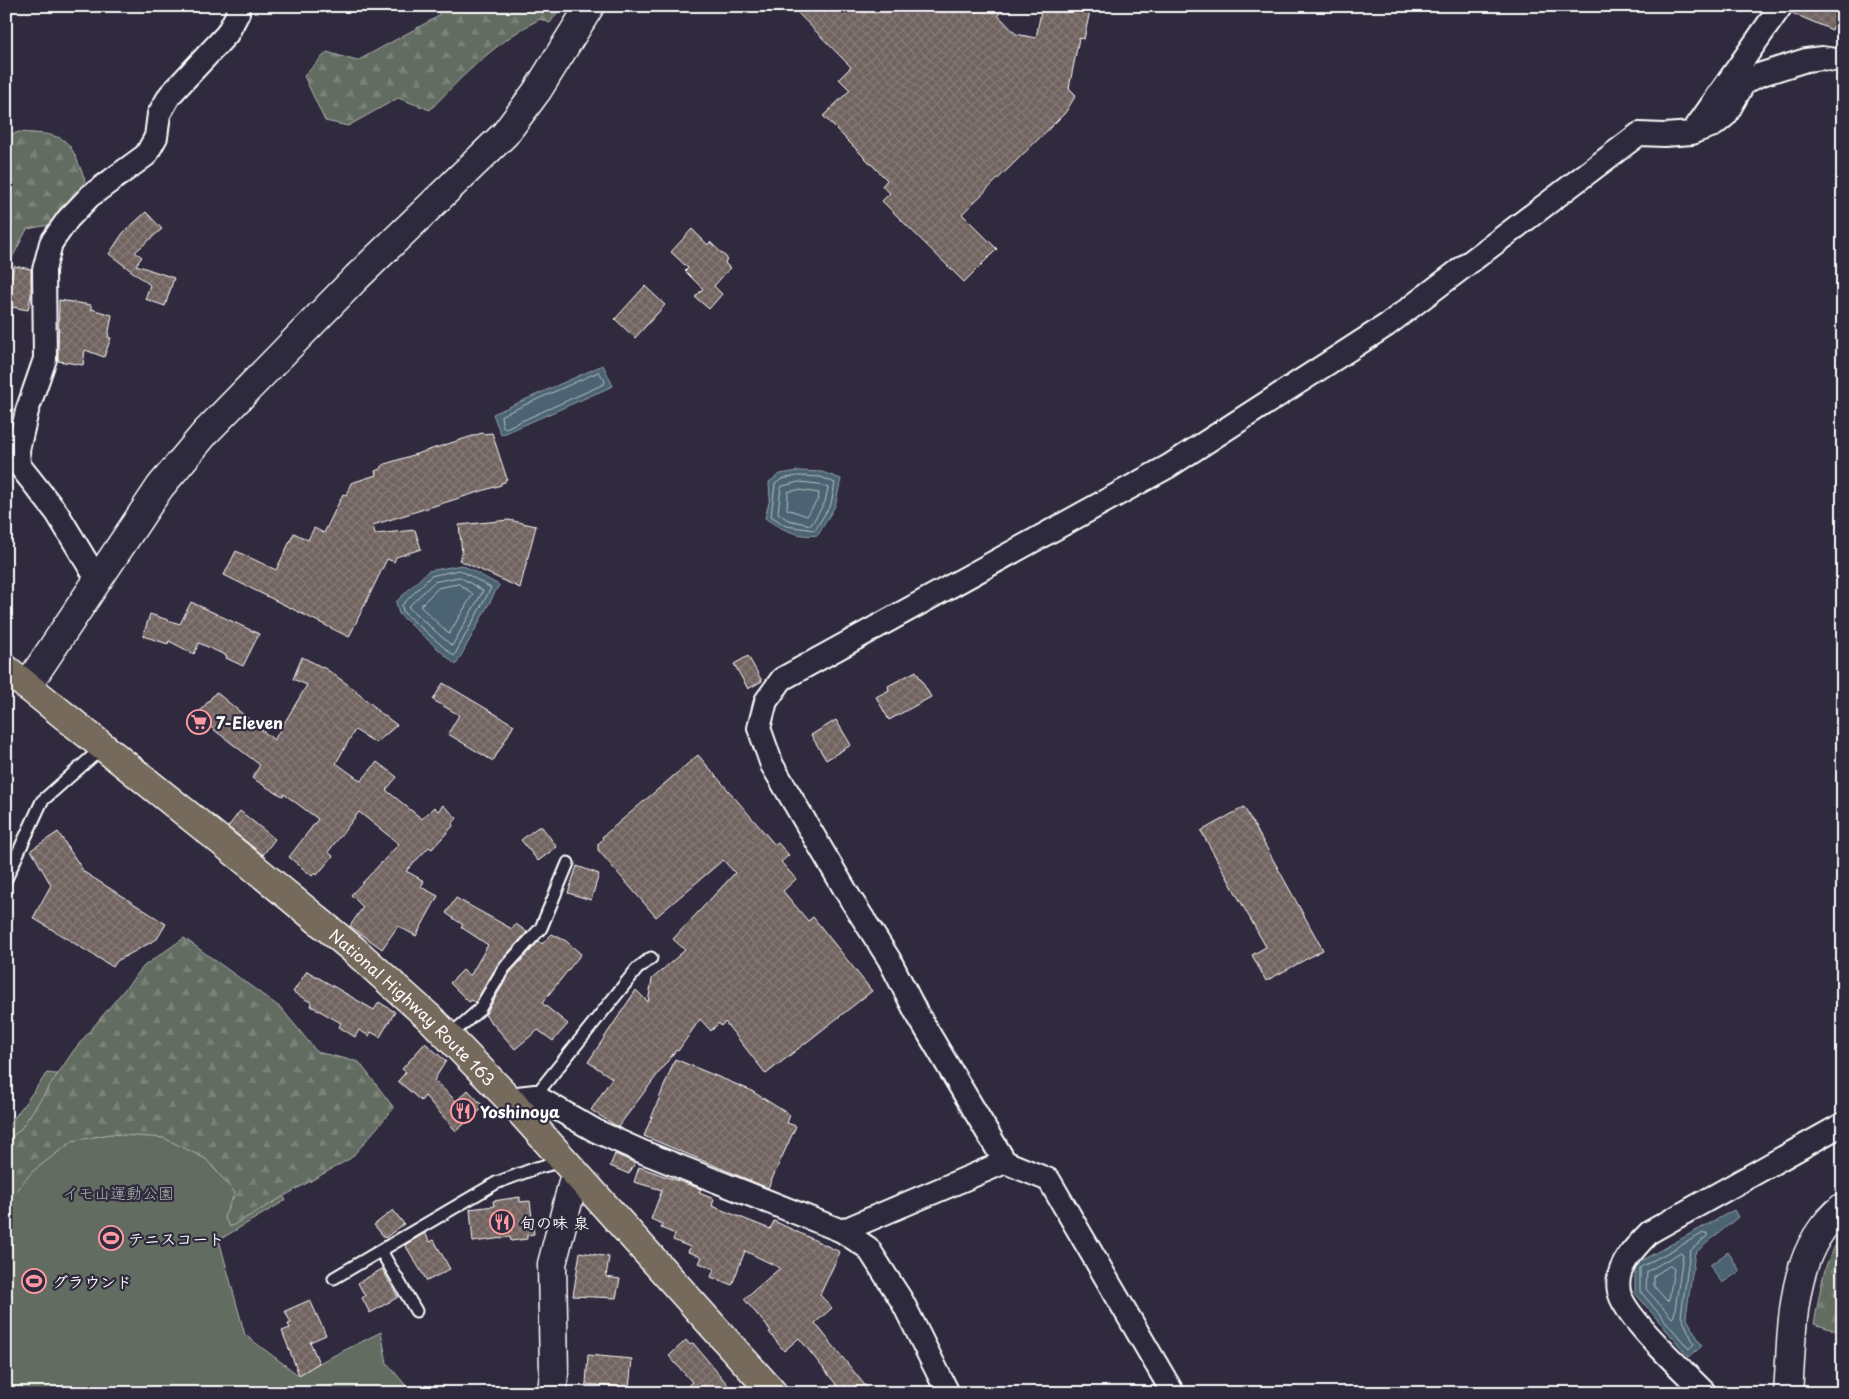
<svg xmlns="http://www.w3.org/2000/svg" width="1849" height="1399" viewBox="0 0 1849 1399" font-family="'Playpen Sans','Klee One',sans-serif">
  <defs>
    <pattern id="forest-firs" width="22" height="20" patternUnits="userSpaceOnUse" patternTransform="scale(1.25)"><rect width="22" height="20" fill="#626c61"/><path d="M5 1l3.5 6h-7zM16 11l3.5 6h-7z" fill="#7a8279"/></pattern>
    <pattern id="building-cross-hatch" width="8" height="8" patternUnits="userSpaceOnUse" patternTransform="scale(1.25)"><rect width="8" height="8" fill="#71635f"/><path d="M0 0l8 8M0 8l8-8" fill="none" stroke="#867a77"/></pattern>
  </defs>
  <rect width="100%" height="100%" fill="#2f2a3d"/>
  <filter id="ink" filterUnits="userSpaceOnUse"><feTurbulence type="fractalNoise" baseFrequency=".02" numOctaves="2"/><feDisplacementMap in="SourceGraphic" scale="10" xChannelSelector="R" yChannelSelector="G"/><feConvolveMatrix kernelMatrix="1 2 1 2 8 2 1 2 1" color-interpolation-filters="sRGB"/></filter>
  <g filter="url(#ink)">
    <polygon fill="#626c61" stroke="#b0b6b0" points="47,1073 210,1091 286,1200 219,1240 245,1335 297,1374 381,1332 387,1363 412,1393 6,1393 6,1129"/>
    <g fill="url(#forest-firs)" stroke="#b0b6b0">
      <path d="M 443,6 L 562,6 L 550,23 L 540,19 C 497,41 463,75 430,110 L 398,98 L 348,126 L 325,121 L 304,76 L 327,52 L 357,61 L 437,17 Z"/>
      <path d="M 19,132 C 67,135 68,135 85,180 L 75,200 L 49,225 L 27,229 L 9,264 L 6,263 L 6,136 Z"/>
      <polygon points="184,938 281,1008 317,1052 359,1062 394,1108 351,1158 230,1227 224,1217 235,1193 206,1159 164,1138 110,1134 73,1141 33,1171 13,1194 6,1193 6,1141 20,1130 74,1050 144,966"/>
      <path d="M 1843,1236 L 1843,1333 L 1814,1324 C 1820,1297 1822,1257 1843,1236 Z"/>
    </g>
    <g fill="#4b6472" stroke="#93a2aa">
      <polygon points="603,365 613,386 501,435 493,414"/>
      <path d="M 798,471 L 822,472 L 841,479 L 835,506 L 818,535 C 799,538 780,529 765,518 L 770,499 L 769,482 L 780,474 Z"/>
      <polygon points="462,565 499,585 456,665 399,614 396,602 428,571"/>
      <polygon points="1734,1210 1738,1217 1695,1253 1686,1317 1702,1346 1689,1357 1635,1293 1635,1264"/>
      <polygon points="1728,1252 1740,1271 1722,1283 1710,1265"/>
    </g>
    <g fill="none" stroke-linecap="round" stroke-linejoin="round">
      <g stroke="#b7c1c7" stroke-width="1">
        <polygon points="599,372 605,381 604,384 506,428 503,427 501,416"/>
        <polygon points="798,476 821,477 835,483 831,504 815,530 786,526 771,516 775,484 782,479"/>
        <polygon points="799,482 819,484 828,488 825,502 811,525 788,520 778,513 781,487"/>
        <polygon points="799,490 819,493 818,499 807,516 787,509 788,492"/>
        <polygon points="460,570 491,588 454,656 403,612 402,605 431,576"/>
        <polygon points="460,577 483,591 452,646 408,607 434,582"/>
        <polygon points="459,584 473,594 449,634 420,606 438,588"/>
        <polygon points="1704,1233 1707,1233 1707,1236 1690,1251 1681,1316 1694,1344 1689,1349 1640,1291 1640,1268"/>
        <polygon points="1680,1253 1683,1255 1674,1316 1672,1318 1646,1289 1647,1272"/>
        <polygon points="1670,1266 1674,1269 1669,1299 1667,1301 1654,1286 1654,1276"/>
      </g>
    </g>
    <g fill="url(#building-cross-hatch)" stroke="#fff">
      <polygon points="791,6 1008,6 998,15 1016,34 1036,38 1042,6 1091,6 1084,39 1079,38 1069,88 1076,95 1065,113 962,214 997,249 964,282 882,201 890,193 882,186 887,180 823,116 850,90 839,79 851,67"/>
      <polygon points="1794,6 1842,6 1832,30 1792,13"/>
      <polygon points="146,212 162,229 135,252 142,257 136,265 174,278 165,306 145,299 150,285 109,254 123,233"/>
      <polygon points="692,229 708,245 710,242 727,258 725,263 730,268 714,286 722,294 709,309 695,297 703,289 685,271 688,268 671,252"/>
      <polygon points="14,266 31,269 31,295 28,310 6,306 6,274 12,276"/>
      <polygon points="645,286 665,305 635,338 615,319"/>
      <polygon points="59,300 91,305 91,309 112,315 108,337 111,338 104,357 85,350 83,365 58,361"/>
      <polygon points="482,433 483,434 492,433 507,479 505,480 505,482 501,483 501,485 373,525 375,534 415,530 421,549 396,557 394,562 387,559 349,637 224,575 236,551 276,570 294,533 308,540 314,528 324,533 343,494 346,495 351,483 376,475 375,471 382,468 382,465"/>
      <polygon points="509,520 536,526 520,588 459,560 462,553 459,525"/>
      <polygon points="191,602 259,634 243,666 226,658 227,656 199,643 194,654 169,641 168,644 143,636 150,614 180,624"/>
      <polygon points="748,656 762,681 748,689 734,664"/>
      <polygon points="302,657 326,669 357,691 356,692 375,707 374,708 397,725 376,743 355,730 336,763 361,781 377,762 397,777 386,790 422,819 434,807 438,811 443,805 457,818 452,824 453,826 432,849 429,847 406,871 424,881 421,887 438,896 416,936 398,926 382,949 350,926 363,907 351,895 399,844 359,812 328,852 333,856 317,875 315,873 312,876 289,857 318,819 284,794 283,796 273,791 252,778 260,765 196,716 216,692 274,740 307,685 293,679"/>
      <polygon points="916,671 931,697 889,720 876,697 889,690 888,686"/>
      <polygon points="443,683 514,725 493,761 448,734 459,715 433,700"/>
      <polygon points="836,720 851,745 826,760 811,735"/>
      <polygon points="698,755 775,845 778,843 789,855 781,862 796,879 783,891 808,921 813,917 872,991 766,1074 725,1022 721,1026 719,1023 711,1031 700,1019 678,1051 676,1050 618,1127 591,1110 612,1078 588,1062 636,990 648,1002 652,979 685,950 673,939 735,873 723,860 656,917 598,850 598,844 603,839 602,837"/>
      <polygon points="1244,807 1323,950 1266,981 1252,955 1266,947 1201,831"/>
      <polygon points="240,811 275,839 263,855 228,827"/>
      <polygon points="538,827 542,827 557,847 538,861 521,840"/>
      <polygon points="58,832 84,872 166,924 157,939 117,961 113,967 33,918 51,885 31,850"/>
      <polygon points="577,866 599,874 591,900 568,893"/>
      <polygon points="456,898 512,929 516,924 527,932 498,964 475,1003 472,1000 469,1002 450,983 463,970 470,976 488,945 461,927 463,925 446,913"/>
      <polygon points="552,934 566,941 581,954 542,1003 568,1024 553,1041 538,1030 515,1049 485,1015 510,973 539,941 542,944"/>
      <polygon points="307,971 374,1010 379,1002 395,1012 380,1037 371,1032 369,1036 359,1030 355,1037 339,1027 341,1023 311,1006 312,1003 293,992"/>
      <polygon points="425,1043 446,1061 434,1080 456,1101 468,1090 484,1107 456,1131 425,1096 421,1101 398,1081 406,1072 402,1069"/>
      <polygon points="675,1059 750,1090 790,1115 787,1123 796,1126 768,1188 644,1136"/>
      <polygon points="615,1154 635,1163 629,1174 610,1166"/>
      <polygon points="639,1167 701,1189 699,1193 714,1199 712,1206 770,1229 774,1221 840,1252 820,1295 832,1308 815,1323 871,1393 843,1393 799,1338 784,1351 769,1332 771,1331 744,1299 780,1268 745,1251 732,1285 711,1277 714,1269 699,1263 702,1257 688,1252 690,1247 673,1240 675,1234 661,1228 662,1224 651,1219 662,1190 634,1182"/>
      <polygon points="520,1197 520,1202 530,1201 534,1234 527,1235 527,1239 511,1241 510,1237 473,1242 470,1209 494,1206 493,1201"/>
      <polygon points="393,1210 404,1224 385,1238 374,1225"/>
      <polygon points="425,1233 430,1242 434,1240 450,1269 427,1281 405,1245"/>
      <polygon points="580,1252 609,1257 606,1277 620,1279 616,1298 573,1296"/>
      <polygon points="382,1269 398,1297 370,1313 362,1298 365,1296 358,1283"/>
      <polygon points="310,1300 326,1335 310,1342 319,1363 299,1375 282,1331 290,1328 288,1324 291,1323 285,1311"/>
      <polygon points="686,1340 690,1345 693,1343 728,1385 719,1393 680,1393 692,1382 669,1356"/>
      <polygon points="588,1355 632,1359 629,1388 586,1384"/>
    </g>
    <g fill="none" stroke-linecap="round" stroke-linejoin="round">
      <defs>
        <g id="lane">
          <polyline points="6,879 42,801 103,747"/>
          <polyline points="448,1037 479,1010 504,968 541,928 568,863"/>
          <polyline points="535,1096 637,969 651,958"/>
          <polyline points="381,1251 416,1311"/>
          <polyline points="334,1278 496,1183 536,1168 563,1161"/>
        </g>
        <g id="street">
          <polyline points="1693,132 1714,125 1726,115 1744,83 1759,75 1806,60 1822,58 1843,61"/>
          <polyline points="97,579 57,513 19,465 18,450 27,411 45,359 44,270 51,243 68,219 90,196 146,155 156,137 159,114 170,95 227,34 238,13 237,6"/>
          <polyline points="509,1099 535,1096 596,1131 643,1152 842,1231 868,1248 902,1301 948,1393"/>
          <polyline points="842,1231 1005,1162"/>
          <polyline points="1173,1393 1049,1180 1005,1162 916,1012 889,959 850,898 772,765 759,728 766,701 782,679 1169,466 1387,325 1639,134 1664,135 1692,133 1781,6"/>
          <path d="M 1705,1393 C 1685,1372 1623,1316 1619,1291 C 1614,1268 1635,1247 1650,1232 L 1843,1124"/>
        </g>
        <g id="secondary">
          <polyline points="27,686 160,487 206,432 357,277 505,134 537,91 590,6"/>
          <polyline points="552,1393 554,1373 552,1264 575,1174"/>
          <path d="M 1788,1393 C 1793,1329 1788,1251 1843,1207"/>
        </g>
        <g id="highway">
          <path id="s1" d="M 6,669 L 252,866 L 354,950 L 432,1020 L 509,1099 L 773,1393"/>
        </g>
      </defs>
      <use href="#lane" stroke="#fff" stroke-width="15"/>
      <use href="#street" stroke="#fff" stroke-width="26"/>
      <use href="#secondary" stroke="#fff" stroke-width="31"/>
      <use href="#highway" stroke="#fff" stroke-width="31"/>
      <use href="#lane" stroke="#2f2a3d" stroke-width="11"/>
      <use href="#street" stroke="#2f2a3d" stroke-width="22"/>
      <use href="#secondary" stroke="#2f2a3d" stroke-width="28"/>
      <use href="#highway" stroke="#766a5c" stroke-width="28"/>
    </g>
  </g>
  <defs>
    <symbol id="supermarket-ring" viewBox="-11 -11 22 22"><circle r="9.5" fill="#2f2a3d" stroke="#ff9aa2" stroke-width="1.5"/><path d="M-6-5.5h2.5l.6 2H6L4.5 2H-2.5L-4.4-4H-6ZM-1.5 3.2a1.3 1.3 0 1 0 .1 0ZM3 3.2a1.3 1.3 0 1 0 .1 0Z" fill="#ff9aa2"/></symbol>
    <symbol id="restaurant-ring" viewBox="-11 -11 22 22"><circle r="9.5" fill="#2f2a3d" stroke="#ff9aa2" stroke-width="1.5"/><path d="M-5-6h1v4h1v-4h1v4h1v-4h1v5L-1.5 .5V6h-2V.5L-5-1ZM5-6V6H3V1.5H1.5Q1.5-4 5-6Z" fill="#ff9aa2"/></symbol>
    <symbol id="stadium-ring" viewBox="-11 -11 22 22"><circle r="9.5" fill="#2f2a3d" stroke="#ff9aa2" stroke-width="1.5"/><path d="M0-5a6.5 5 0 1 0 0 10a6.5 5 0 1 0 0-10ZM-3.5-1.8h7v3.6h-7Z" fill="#ff9aa2"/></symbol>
  </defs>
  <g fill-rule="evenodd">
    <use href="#supermarket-ring" x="185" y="708" width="28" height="28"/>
    <use href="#restaurant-ring" x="449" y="1097" width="28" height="28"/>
    <use href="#restaurant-ring" x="488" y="1208" width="28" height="28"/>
    <use href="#stadium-ring" x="97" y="1224" width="28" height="28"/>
    <use href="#stadium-ring" x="20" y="1267" width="28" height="28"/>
  </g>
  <g text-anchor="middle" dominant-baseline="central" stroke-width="4.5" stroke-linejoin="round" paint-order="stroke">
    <g font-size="16" font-weight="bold" fill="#fff" stroke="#2f2a3d" text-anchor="start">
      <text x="216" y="722">7-Eleven</text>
      <text x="480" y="1111">Yoshinoya</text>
      <text x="520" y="1222">旬の味 泉</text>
      <text x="128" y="1238">テニスコート</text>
      <text x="52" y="1281">グラウンド</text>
    </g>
    <g font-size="16" fill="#fff" stroke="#2f2a3d">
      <text stroke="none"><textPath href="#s1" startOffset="529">National Highway Route 163</textPath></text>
    </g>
    <g font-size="16" fill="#b0b6b0" stroke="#2f2a3d">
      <text x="118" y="1192">イモ山運動公園</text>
    </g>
  </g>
  <rect width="1849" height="1399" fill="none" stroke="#2f2a3d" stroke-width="25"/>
  <rect x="12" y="12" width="1824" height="1374" fill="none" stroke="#fff" stroke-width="2" filter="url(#ink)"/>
</svg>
